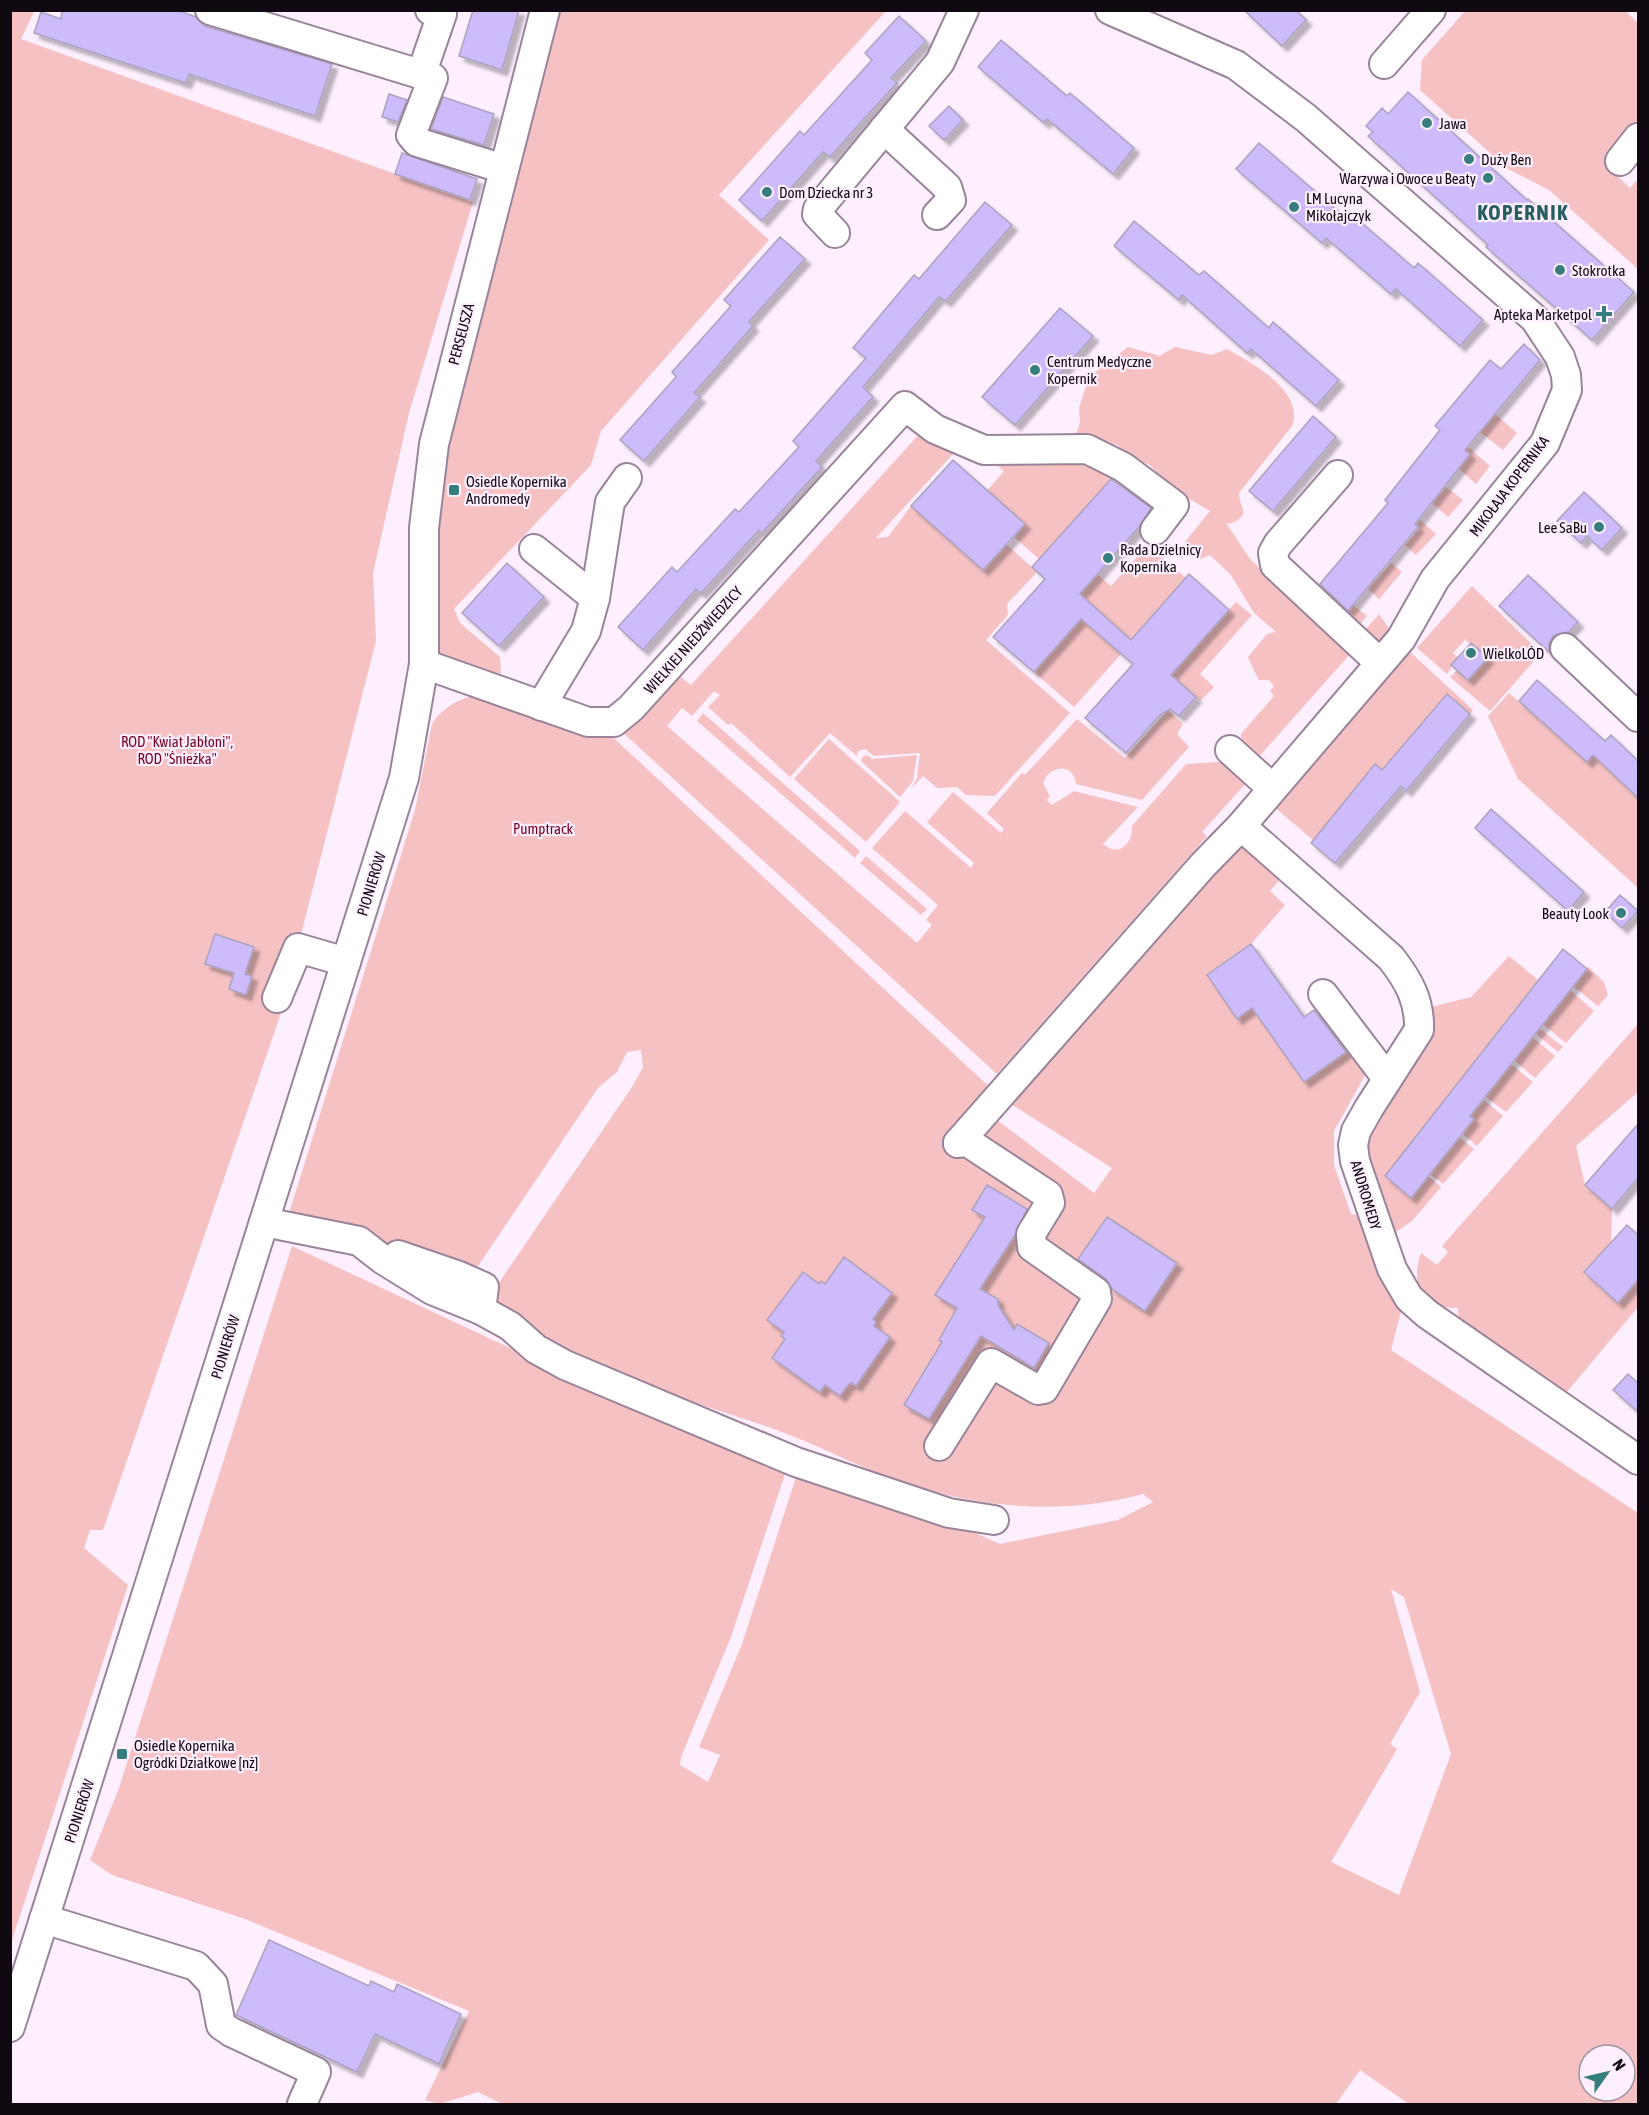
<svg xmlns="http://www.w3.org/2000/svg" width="1649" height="2115" viewBox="0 0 1649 2115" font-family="'Asap Condensed',sans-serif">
  <defs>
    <filter id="shadow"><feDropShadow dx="5.5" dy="5.5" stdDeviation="1.5" flood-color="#0004"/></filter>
  </defs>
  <rect width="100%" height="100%" fill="#fdeffe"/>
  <g fill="#f5c1c3" fill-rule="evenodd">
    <polygon points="35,10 21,39 473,202 409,413 373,573 376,641 281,1013 103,1530 90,1530 84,1548 128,1585 11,1943 10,11"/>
    <path d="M 546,11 L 886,11 L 719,195 L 769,240 L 601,431 L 591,465 L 454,609 L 460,623 L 500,657 L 501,672 L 493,697 L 604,729 L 996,1093 L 997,1120 L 1094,1193 L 1112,1168 L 1011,1104 L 1232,853 L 1243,848 L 1250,849 L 1282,877 L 1270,891 L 1285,905 L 1251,944 L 1207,975 L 1237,1018 L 1252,1008 L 1304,1082 L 1355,1046 L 1368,1070 L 1334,1131 L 1334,1165 L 1351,1214 L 1364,1216 L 1403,1304 L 1391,1350 L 1638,1513 L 1638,2104 L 1409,2104 L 1360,2070 L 1336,2104 L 502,2104 L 478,2092 L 440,2104 L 425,2100 L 469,2011 L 245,1919 L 112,1875 L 90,1860 L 119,1788 L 292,1246 L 664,1420 L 787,1468 L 731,1637 L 681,1757 L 680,1765 L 708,1782 L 720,1755 L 699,1747 L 742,1644 L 797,1474 L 918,1508 L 1000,1544 L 1118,1520 L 1153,1502 L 1143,1494 C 1043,1521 941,1503 847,1460 C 824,1449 801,1439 777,1430 C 680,1397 583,1369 498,1311 L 494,1290 L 632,1087 L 643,1067 L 641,1050 L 627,1052 L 617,1072 L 598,1088 L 474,1272 L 285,1226 L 415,810 L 432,724 C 440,710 458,699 473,696 L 424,664 L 424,528 ZM 1107,1217 L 1177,1264 L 1145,1311 L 1075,1264 ZM 1391,1589 L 1404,1597 L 1451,1754 L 1399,1895 L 1331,1862 L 1397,1749 L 1390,1744 L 1420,1692 ZM 1589,2055 L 1625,2055 L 1625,2091 L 1589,2091 Z"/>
    <polygon points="1465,11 1626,11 1638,23 1638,129 1609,169 1630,188 1636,181 1638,183 1638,269 1549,190 1508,169 1420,90 1422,60"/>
    <path d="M 1128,347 L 1160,356 L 1175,347 L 1212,355 L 1227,349 C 1252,363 1305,391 1292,426 L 1239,493 C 1239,509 1253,514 1230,524 L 1226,523 L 1250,559 L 1351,653 L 1256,760 L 1242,746 L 1241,734 L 1274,696 L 1270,691 L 1274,686 L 1269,680 L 1259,680 C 1258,678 1249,660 1248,657 L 1267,634 L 1276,632 L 1254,613 L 1231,575 L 1210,555 L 1198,560 L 1185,542 L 1210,511 L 1171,488 L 1150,465 L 1135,459 L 1117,445 L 1106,441 L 1083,444 L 1074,439 L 1080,423 L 1079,408 L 1089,377 Z"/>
    <polygon points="1495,414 1517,433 1503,450 1480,432"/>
    <path d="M 923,430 L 955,445 L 954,453 L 876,538 L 888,537 L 911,506 L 983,570 L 1006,544 L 1037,572 L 1007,604 L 1008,615 L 986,640 L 1070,713 L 995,796 L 966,795 L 957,787 L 937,788 L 923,776 L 911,789 L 917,778 L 920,753 L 874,756 L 865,749 L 858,751 L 857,756 L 830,733 L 790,777 L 731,723 L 728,725 L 708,707 L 720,695 L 714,691 L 692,716 L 682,708 L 667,726 L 917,943 L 932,925 L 926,920 L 938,905 L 872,848 L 905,811 L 971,868 L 974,863 L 927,822 L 953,792 L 1001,833 L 1004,829 L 987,813 L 1022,773 L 1025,775 L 1077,719 L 1125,758 L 1168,710 L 1183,724 L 1177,734 L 1189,747 L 1142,800 L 1076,784 C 1074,762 1049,765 1043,783 L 1050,796 L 1047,800 L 1052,805 L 1074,791 L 1138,807 L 1103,844 C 1119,858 1133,843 1132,826 L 1186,764 L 1235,761 L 1247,782 L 1202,832 L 1207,836 L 997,1074 L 620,730 L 669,668 L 691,685 Z"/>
    <polygon points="1468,447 1490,466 1476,484 1459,469 1470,454 1465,450"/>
    <polygon points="1061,448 1115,474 1039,559 1014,537 1024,524 987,491 1004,471 985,456"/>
    <polygon points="1446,487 1463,500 1448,517 1432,503"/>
    <polygon points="1420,520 1436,534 1416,555 1405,545 1420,528 1416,524"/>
    <polygon points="1148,545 1186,578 1131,640 1079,594 1097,574 1111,586"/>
    <polygon points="1391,563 1402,572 1379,599 1368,589"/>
    <polygon points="1472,586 1541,653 1490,711 1450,677 1457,670 1468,680 1487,658 1462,637 1465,640 1453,653 1458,658 1447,674 1417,648"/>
    <polygon points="1236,602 1252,615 1200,674 1214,687 1200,701 1171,675"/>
    <polygon points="1353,605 1367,616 1353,632 1341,620"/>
    <polygon points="1379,614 1390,630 1372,649 1359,637"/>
    <polygon points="1081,619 1121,654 1074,707 1034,672"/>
    <polygon points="1410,652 1473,710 1470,714 1447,694 1382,770 1313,840 1272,805"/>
    <polygon points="1509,693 1587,761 1593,755 1638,797 1638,888 1518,779 1488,716"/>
    <polygon points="703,713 860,851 855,858 697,721"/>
    <polygon points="829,739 900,802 866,842 794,779"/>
    <polygon points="867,755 872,759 917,755 913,781 900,797 861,761 862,757"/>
    <polygon points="866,856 927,909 921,915 860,863"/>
    <polygon points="1509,956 1538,980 1385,1176 1411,1198 1428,1176 1441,1187 1412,1221 1390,1236 1359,1135 1423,1009 1471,997"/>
    <polygon points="1588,967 1604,982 1608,995 1598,1006 1573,986"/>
    <polygon points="1570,990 1594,1011 1566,1043 1543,1024"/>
    <path d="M 1638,1024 L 1638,1092 L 1576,1146 L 1585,1185 L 1612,1209 L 1611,1243 L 1585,1273 L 1618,1303 L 1638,1280 L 1638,1307 L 1561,1399 L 1472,1341 L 1458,1314 L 1458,1308 C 1422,1309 1410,1284 1421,1253 L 1437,1265 L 1448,1252 L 1442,1246 Z"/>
    <polygon points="1539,1028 1563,1047 1558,1052 1535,1033"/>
    <polygon points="1532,1037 1555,1056 1535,1078 1514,1060"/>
    <polygon points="1511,1064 1533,1082 1506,1112 1486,1097"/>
    <polygon points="1484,1100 1503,1116 1477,1146 1463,1134 1474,1119 1471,1116"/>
    <polygon points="1459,1137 1474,1149 1443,1184 1430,1174"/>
  </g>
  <g fill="#cebbfc" stroke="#aaa2be" stroke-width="1.5" filter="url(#shadow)">
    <polygon points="62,10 177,10 196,17 205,26 332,64 315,116 189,74 186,83 34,33 41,12 61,19"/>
    <polygon points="473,10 519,10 502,70 459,56"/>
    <polygon points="1244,10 1296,10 1306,20 1282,46"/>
    <polygon points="899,16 926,41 891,78 897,83 863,120 830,157 823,152 762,221 739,200 800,131 804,135 872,60 865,53"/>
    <polygon points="1001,40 1067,96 1070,93 1134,148 1113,174 1047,119 1044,123 978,67"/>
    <polygon points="1408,92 1527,200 1528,199 1634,292 1592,340 1486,247 1488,245 1368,136 1373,132 1366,126 1382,108 1388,114"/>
    <polygon points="389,94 407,100 398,122 382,117"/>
    <polygon points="443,97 494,114 484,145 431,129"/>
    <polygon points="949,106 963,120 944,140 929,126"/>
    <polygon points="1259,143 1345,217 1349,212 1414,268 1418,263 1483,320 1460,346 1396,289 1391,294 1326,238 1322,243 1236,169"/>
    <polygon points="402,153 477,179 470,200 395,174"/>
    <polygon points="985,202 1012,225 946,301 939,297 863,387 873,397 816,461 822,467 762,533 759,530 701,593 696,589 643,650 618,627 672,567 677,572 735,509 739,512 799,447 793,441 866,358 853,348 914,275 919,279"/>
    <polygon points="1134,221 1199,275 1204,271 1269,328 1273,322 1339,380 1316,406 1251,349 1247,353 1182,295 1179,300 1114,246"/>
    <polygon points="780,237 805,259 749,322 753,326 694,393 700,397 644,461 620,440 676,377 672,372 731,306 724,300"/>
    <polygon points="1060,308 1093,336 1015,425 982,397"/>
    <polygon points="1524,344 1540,360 1465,450 1470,454 1415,524 1418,527 1348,611 1320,584 1388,503 1385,500 1440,430 1435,426 1490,360 1501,369"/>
    <polygon points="1313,416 1336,437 1273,511 1249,491"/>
    <polygon points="953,460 1025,524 983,570 911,506"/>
    <polygon points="1111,479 1151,508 1139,527 1080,594 1131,640 1189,574 1229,610 1171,675 1196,697 1179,716 1170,709 1159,716 1126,753 1085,718 1133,664 1081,619 1034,672 993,637 1045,579 1032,567"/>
    <polygon points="1584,492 1622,528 1602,550 1587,536 1581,543 1557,521"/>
    <polygon points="507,563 544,597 499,646 462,613"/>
    <polygon points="1528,575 1578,622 1569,632 1553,636 1549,644 1549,652 1499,606"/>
    <polygon points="1471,643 1488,658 1468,680 1451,665"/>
    <polygon points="1537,680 1605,741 1611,735 1638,761 1638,798 1593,755 1587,762 1519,701"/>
    <polygon points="1447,694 1470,714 1406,791 1401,786 1335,863 1311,843 1375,764 1382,770"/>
    <polygon points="1491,809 1584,892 1568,911 1475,828"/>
    <polygon points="1620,895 1638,911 1622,928 1605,912"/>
    <polygon points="215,934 254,947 245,974 252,976 246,995 229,989 234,973 205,964"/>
    <polygon points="1251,944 1304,1017 1314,1010 1346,1052 1304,1082 1252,1008 1237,1019 1207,975"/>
    <polygon points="1563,949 1587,969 1470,1116 1474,1119 1411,1198 1385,1176"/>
    <polygon points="1638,1124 1638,1178 1612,1209 1585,1185"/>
    <polygon points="987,1185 1027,1209 1015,1235 980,1289 998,1299 998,1305 1014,1330 1017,1324 1049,1343 1034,1368 981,1336 929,1419 904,1405 942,1342 939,1340 957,1308 935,1295 985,1217 972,1210"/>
    <polygon points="1107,1217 1177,1263 1145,1311 1112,1289 1106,1279 1078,1259"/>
    <polygon points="1627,1225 1638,1235 1638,1280 1618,1303 1584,1272"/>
    <polygon points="844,1257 892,1293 873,1319 876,1322 874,1326 890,1337 856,1386 852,1383 848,1385 840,1396 825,1385 820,1392 772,1358 785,1339 781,1336 784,1332 767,1320 803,1272 819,1284 821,1281 825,1284"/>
    <polygon points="1628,1374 1638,1383 1638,1412 1613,1390"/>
    <polygon points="269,1940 369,1986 371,1981 394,1992 397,1984 461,2014 439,2064 375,2034 357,2072 236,2015"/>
  </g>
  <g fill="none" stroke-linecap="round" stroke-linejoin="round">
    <defs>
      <g id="minor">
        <polyline points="210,10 433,78 411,135 417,142 504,169"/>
        <polyline points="1384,64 1431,10"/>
        <polyline points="421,75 442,14 430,10"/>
        <polyline points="884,129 947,187 951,200 937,215"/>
        <polyline points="1620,161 1638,138"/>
        <polyline points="835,233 817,214 818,209 940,62 964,10"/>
        <polyline points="1338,475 1278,544 1273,553 1275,565 1380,663"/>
        <polyline points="534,549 595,598"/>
        <polyline points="1565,648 1638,717"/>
        <polyline points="424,664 588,722 614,722 631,708 905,406 935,429 984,450 1087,449 1123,467 1174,505 1155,530"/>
        <polyline points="541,706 586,631 595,598 610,502 627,478"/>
        <polyline points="1230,750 1272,788"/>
        <path d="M 1241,826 L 1391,958 C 1409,981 1420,1001 1419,1030 L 1369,1108 L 1356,1131 L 1353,1145 L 1355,1161 L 1392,1269 L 1409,1298 L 1427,1314 L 1638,1460"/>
        <polyline points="1323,994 1383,1073"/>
        <polyline points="277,998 298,948 346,962"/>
        <polyline points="958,1143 1203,865 1241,826 1401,639 1435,579 1545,443 1567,390 1566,375 1560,357 1535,319 1306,118 1236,65 1110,10"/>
        <polyline points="264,1222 359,1241 382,1259 432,1290 481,1310 510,1326 536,1349 565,1365 796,1462 949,1513 994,1520"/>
        <polyline points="398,1255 459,1276 484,1287 481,1310"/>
        <polyline points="939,1446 991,1363 1038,1390 1044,1389 1097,1299 1096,1292 1032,1247 1031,1234 1050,1203 1048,1195 966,1141 958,1143"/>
        <polyline points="44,1919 196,1966 213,1984 221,2025 231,2032 316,2072 302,2104"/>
        <polyline points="10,2027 404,778 424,664 424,528 434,444 545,10"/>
      </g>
    </defs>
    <use href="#minor" stroke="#99849a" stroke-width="32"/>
    <use href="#minor" stroke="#fff" stroke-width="28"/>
  </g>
  <g fill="#357e7d" stroke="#fdeffe" stroke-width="2">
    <circle cx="1427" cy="123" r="6"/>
    <circle cx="1469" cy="159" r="6"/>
    <circle cx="1488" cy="178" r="6"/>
    <circle cx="767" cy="192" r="6"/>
    <circle cx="1294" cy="207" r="6"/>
    <circle cx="1560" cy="270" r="6"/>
    <path d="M1601 305h6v6h6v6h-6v6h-6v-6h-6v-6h6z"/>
    <circle cx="1035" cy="370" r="6"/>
    <rect x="448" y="484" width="12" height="12" rx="3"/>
    <circle cx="1599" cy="527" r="6"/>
    <circle cx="1108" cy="558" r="6"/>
    <circle cx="1471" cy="653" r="6"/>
    <circle cx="1621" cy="913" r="6"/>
    <rect x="116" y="1748" width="12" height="12" rx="3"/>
  </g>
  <g text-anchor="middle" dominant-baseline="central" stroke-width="4.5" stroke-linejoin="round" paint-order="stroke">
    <g font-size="15" fill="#110911" stroke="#fdeffe" text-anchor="start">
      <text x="1439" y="123">Jawa</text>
      <text x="1481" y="159">Duży Ben</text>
      <text x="1476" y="178" text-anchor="end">Warzywa i Owoce u Beaty</text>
      <text x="779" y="192">Dom Dziecka nr 3</text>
      <text x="1306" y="198">LM Lucyna<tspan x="1306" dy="17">Mikołajczyk</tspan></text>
      <text x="1572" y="270">Stokrotka</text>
      <text x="1592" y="314" text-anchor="end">Apteka Marketpol</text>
      <text x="1047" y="361">Centrum Medyczne<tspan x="1047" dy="17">Kopernik</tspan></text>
      <text x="466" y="481">Osiedle Kopernika<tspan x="466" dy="17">Andromedy</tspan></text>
      <text x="1587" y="527" text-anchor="end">Lee SaBu</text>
      <text x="1120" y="549">Rada Dzielnicy<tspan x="1120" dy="17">Kopernika</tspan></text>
      <text x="1483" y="653">WielkoLÓD</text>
      <text x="1609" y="913" text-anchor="end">Beauty Look</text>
      <text x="134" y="1745">Osiedle Kopernika<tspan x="134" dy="17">Ogródki Działkowe [nż]</tspan></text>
    </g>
    <g font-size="15" fill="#110911" stroke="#fdeffe">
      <text transform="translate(461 334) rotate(-75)">PERSEUSZA</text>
      <text transform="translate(1509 486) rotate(-53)">MIKOŁAJA KOPERNIKA</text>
      <text transform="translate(693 640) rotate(-48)">WIELKIEJ NIEDŹWIEDZICY</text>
      <text transform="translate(371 884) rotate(-73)">PIONIERÓW</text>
      <text transform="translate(1366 1195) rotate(73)">ANDROMEDY</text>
      <text transform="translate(225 1347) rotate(-73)">PIONIERÓW</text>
      <text transform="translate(79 1811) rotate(-72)">PIONIERÓW</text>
    </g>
    <g font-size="15" fill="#790123" stroke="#fdeffe">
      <text x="177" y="741">ROD "Kwiat Jabłoni",<tspan x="177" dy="17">ROD "Śnieżka"</tspan></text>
      <text x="543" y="828">Pumptrack</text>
    </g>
    <g font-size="21" font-weight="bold" letter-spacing="1.5" fill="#255f5f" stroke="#fdeffe">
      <text x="1523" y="212">KOPERNIK</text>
    </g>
  </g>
  <rect width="1649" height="2115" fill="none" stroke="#110911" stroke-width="24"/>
  <g transform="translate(1607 2073) rotate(56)"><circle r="28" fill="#fdeffe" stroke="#9f939f" stroke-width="1.5"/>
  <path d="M0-4.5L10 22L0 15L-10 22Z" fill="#357e7d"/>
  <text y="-9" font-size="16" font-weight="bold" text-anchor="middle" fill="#110911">N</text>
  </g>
</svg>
